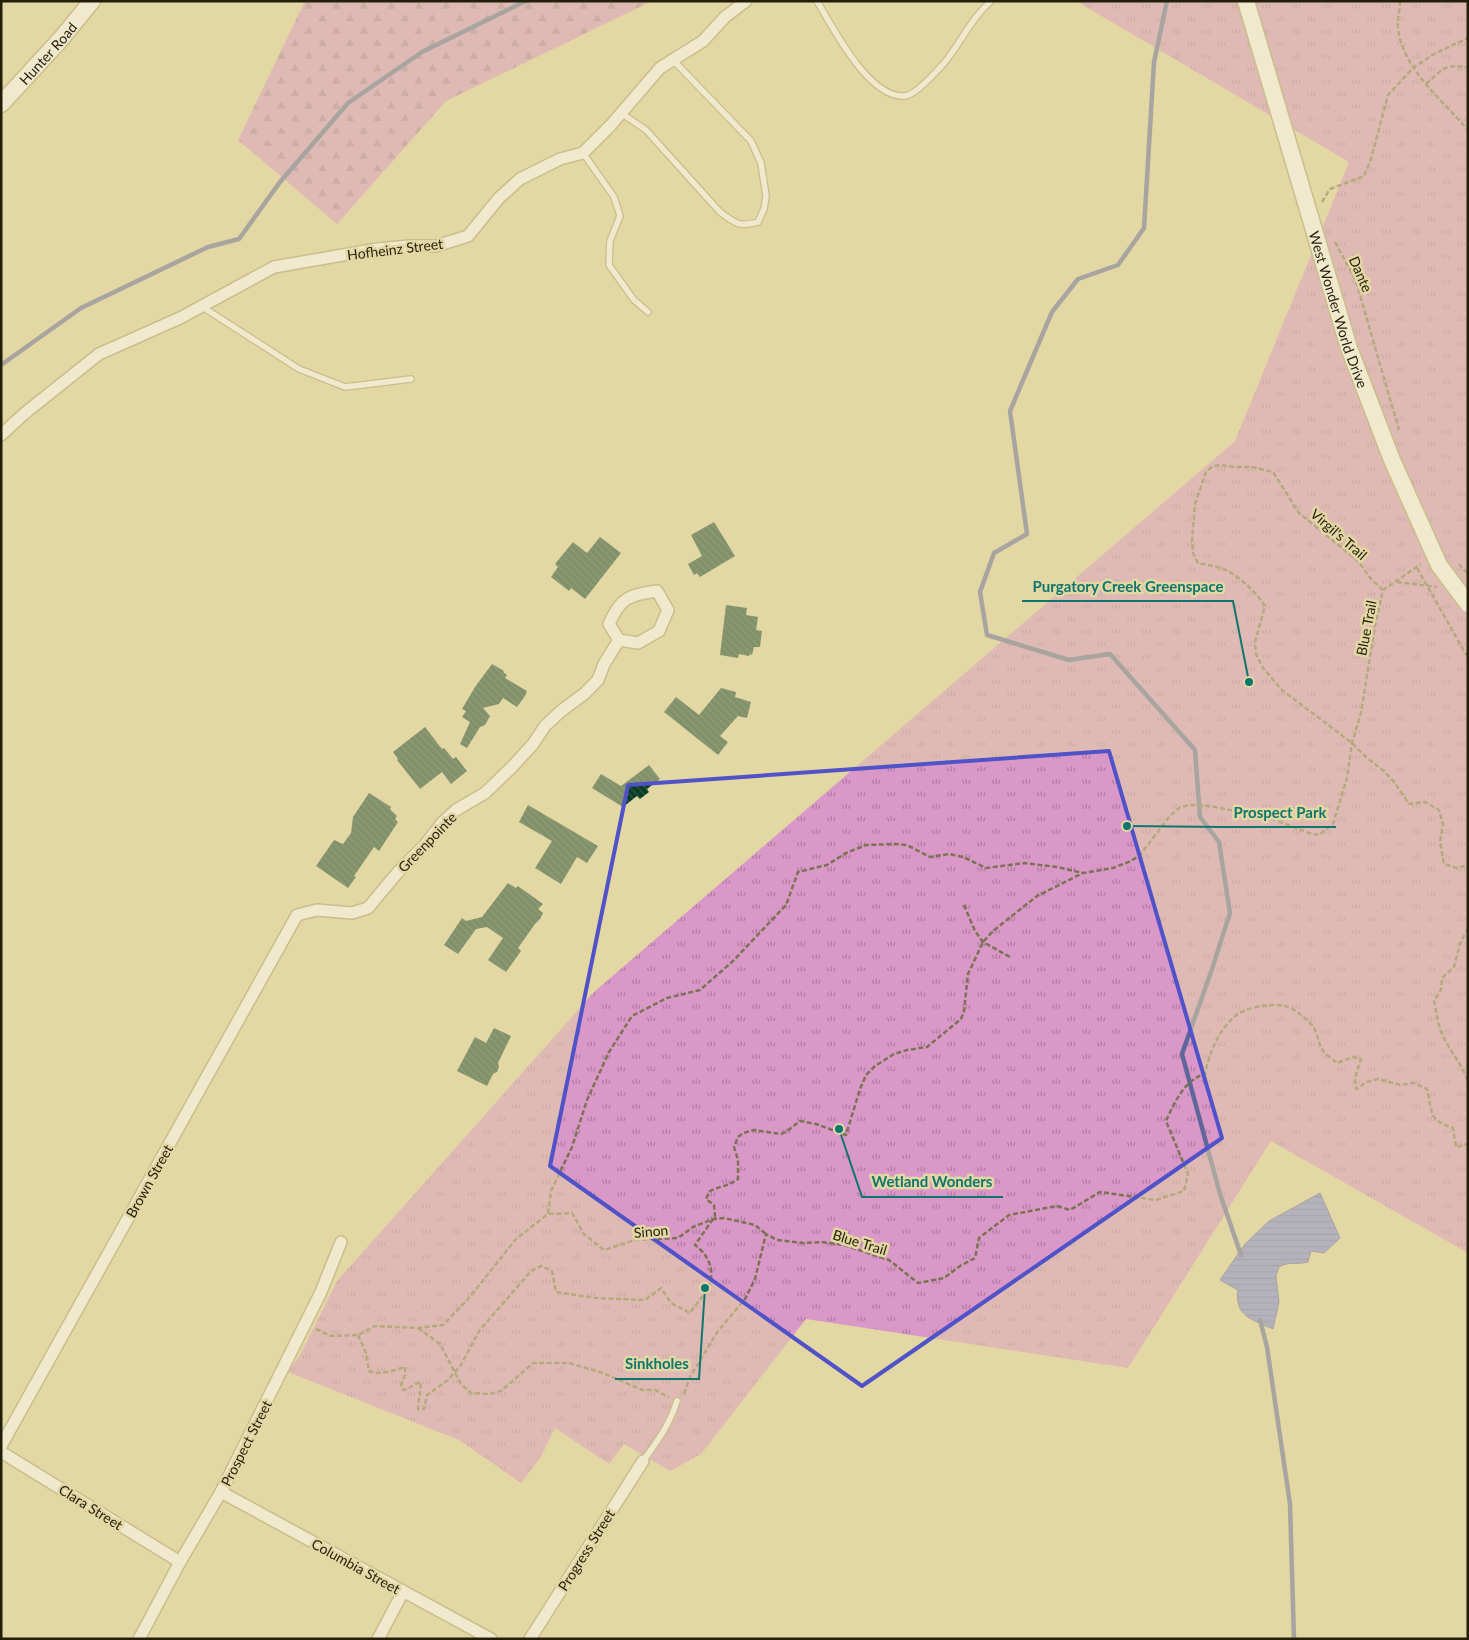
<svg xmlns="http://www.w3.org/2000/svg" width="1469" height="1640" viewBox="0 0 1469 1640" font-family="Lato,sans-serif">
  <defs>
    <pattern id="forest-firs" width="22" height="20" patternUnits="userSpaceOnUse" patternTransform="scale(1.25)"><rect width="22" height="20" fill="#da98c8"/><path d="M5 1l3.5 6h-7zM16 11l3.5 6h-7z" fill="#b07ba1"/></pattern>
    <pattern id="park-tufts" width="24" height="20" patternUnits="userSpaceOnUse" patternTransform="scale(1.25)"><rect width="24" height="20" fill="#da98c8"/><path d="M3 7l-1-3M5 7V3M7 7l1-3M15 17l-1-3M17 17v-4M19 17l1-3" fill="none" stroke="#b07ba1"/></pattern>
    <pattern id="water-rules" width="6" height="5" patternUnits="userSpaceOnUse" patternTransform="scale(1.25)"><rect width="6" height="5" fill="#7b85d9"/><path d="M0 2.5h6" fill="none" stroke="#646cae"/></pattern>
    <pattern id="building-back-hatch" width="6" height="6" patternUnits="userSpaceOnUse" patternTransform="scale(1.25)"><rect width="6" height="6" fill="#0a3d25"/><path d="M-1 5l2 2M0 0l6 6M5-1l2 2" fill="none" stroke="#2e5642"/></pattern>
  </defs>
  <rect width="100%" height="100%" fill="#e3d7a4"/>
  <polygon fill="url(#forest-firs)" points="305,1 652,1 446,101 337,224 238,140"/>
  <polygon fill="url(#park-tufts)" points="1076,1 1468,1 1468,1253 1271,1141 1128,1368 806,1319 701,1454 670,1471 624,1444 609,1464 555,1428 541,1457 521,1483 459,1440 288,1372 301,1353 337,1281 594,992 1235,441 1349,162"/>
  <path fill="url(#water-rules)" stroke="#60669b" d="M 1320,1193 L 1340,1238 L 1324,1253 L 1311,1251 L 1308,1262 C 1296,1265 1289,1261 1279,1267 L 1276,1276 L 1279,1302 L 1273,1329 C 1253,1320 1234,1316 1238,1290 L 1220,1280 L 1245,1244 L 1269,1221 Z"/>
  <g fill="none" stroke-linecap="round" stroke-linejoin="round">
    <g stroke="#60669b" stroke-width="4.5">
      <polyline points="1167,1 1154,62 1144,228 1118,265 1078,279 1052,312 1010,411 1027,534 994,553 980,592 987,635 1069,660 1110,654 1195,750 1200,817 1219,842 1230,913 1212,969 1182,1054 1220,1194 1241,1255"/>
      <polyline points="1,365 81,308 208,247 239,239 280,182 348,103 422,52 526,1"/>
      <polyline points="1260,1320 1267,1347 1290,1504 1294,1639"/>
    </g>
  </g>
  <g fill="url(#building-back-hatch)">
    <polygon points="714,522 735,556 700,577 697,573 694,575 688,564 702,556 691,535"/>
    <polygon points="600,537 621,553 585,599 571,588 569,591 551,577 558,567 555,564 573,542 587,553"/>
    <polygon points="726,605 747,608 746,615 758,617 756,630 762,631 760,647 754,647 752,655 750,654 749,656 739,654 738,658 720,655"/>
    <polygon points="492,664 504,671 503,672 507,675 505,678 527,691 525,696 517,707 503,698 499,704 483,708 490,716 485,725 480,727 467,748 460,744 470,722 462,717 466,711 462,709 475,687"/>
    <polygon points="721,688 736,692 735,697 751,702 747,718 738,716 720,736 728,742 718,755 664,712 676,697 699,715"/>
    <polygon points="425,727 442,749 444,748 453,759 456,757 467,771 451,784 442,772 420,789 397,760 398,759 393,752"/>
    <polygon points="649,765 660,779 647,789 649,792 640,799 637,796 623,807 592,788 601,774 621,786"/>
    <polygon points="369,793 391,807 390,809 397,816 395,819 398,822 379,851 374,847 354,876 356,877 348,888 316,866 334,840 343,844 351,833 353,817"/>
    <polygon points="528,805 598,846 587,863 577,857 561,884 535,868 552,841 519,822"/>
    <polygon points="508,883 516,888 518,886 543,904 538,909 543,913 540,919 535,924 518,948 521,951 506,972 488,960 503,938 487,927 476,929 458,954 444,945 462,918 466,921 482,917"/>
    <polygon points="494,1028 511,1036 498,1063 499,1067 497,1072 493,1074 487,1086 457,1071 475,1037 486,1043"/>
  </g>
  <g fill="none" stroke-linecap="round" stroke-linejoin="round">
    <defs>
      <g id="lane">
        <path d="M 817,1 C 833,28 869,99 905,96 C 916,95 937,71 945,62 C 962,41 970,20 991,1"/>
        <path d="M 621,113 L 646,130 L 720,212 C 736,224 739,227 758,222 L 764,209 L 766,196 L 761,163 L 751,141 L 673,60"/>
        <polyline points="583,153 614,197 620,216 610,241 609,265 634,300 648,312"/>
        <polyline points="201,306 299,369 345,387 411,379"/>
        <path d="M 643,1461 C 657,1442 670,1424 677,1401"/>
      </g>
      <g id="street">
        <polyline points="1,435 25,413 99,354 180,318 274,267 377,249 409,246 436,246 468,236 499,198 520,179 560,159 583,153 611,125 660,68 703,41 725,17 746,1"/>
        <path d="M 1,1446 L 297,915 L 317,910 L 352,913 L 368,908 L 398,872 L 425,845 L 442,823 L 456,810 L 485,793 L 512,767 L 533,744 L 545,726 L 561,711 L 584,694 L 598,680 L 604,664 L 619,640 L 638,643 L 659,631 L 668,610 L 657,591 C 629,595 621,597 609,624 L 619,640"/>
        <polyline points="1,1452 180,1562"/>
        <polyline points="221,1492 491,1639"/>
        <polyline points="139,1639 180,1562 221,1492 321,1292 341,1242"/>
        <polyline points="378,1639 403,1592"/>
        <polyline points="530,1639 643,1461"/>
      </g>
      <g id="secondary">
        <path id="s1" d="M 1,104 L 60,40 L 92,1"/>
      </g>
    </defs>
    <use href="#lane" stroke="#aa9f6d" stroke-width="8"/>
    <use href="#street" stroke="#aa9f6d" stroke-width="14"/>
    <use href="#secondary" stroke="#aa9f6d" stroke-width="19"/>
    <g stroke="#7b7351" stroke-width="2.5" stroke-dasharray="5 2.5" stroke-linecap="butt">
      <path d="M 1400,1 C 1400,10 1397,20 1398,28 C 1402,68 1443,101 1468,130"/>
      <path d="M 1426,84 C 1443,69 1444,64 1468,67"/>
      <polyline points="1322,202 1330,189 1364,176 1371,159 1388,95 1413,68 1434,54 1468,38"/>
      <polyline points="1335,242 1356,281 1399,430"/>
      <polyline points="1459,564 1468,574"/>
      <polyline points="1417,568 1468,658"/>
      <polyline points="1397,582 1437,587"/>
      <path d="M 1383,590 L 1371,579 L 1358,561 L 1299,513 L 1273,472 L 1252,467 L 1234,467 L 1221,465 L 1213,466 L 1206,472 L 1195,504 L 1192,540 L 1193,553 L 1198,563 C 1207,565 1218,566 1226,570 C 1241,578 1256,592 1265,606 L 1255,642 L 1256,654 L 1263,668 L 1282,690 L 1352,743 L 1367,758 L 1384,771 L 1395,783 L 1409,804 L 1425,802 L 1439,810 L 1443,824 L 1440,842 L 1444,864 L 1457,868 L 1468,865"/>
      <polyline points="964,905 975,931 983,942 1010,957"/>
      <path d="M 1468,928 L 1460,944 L 1454,967 L 1442,978 L 1441,990 L 1434,1001 C 1437,1014 1438,1028 1445,1040 C 1453,1055 1463,1066 1468,1082"/>
      <polyline points="549,1214 572,1213 584,1234 604,1250 635,1240 678,1238 693,1227 713,1219 724,1218 755,1225 766,1234"/>
      <polyline points="418,1328 440,1344 461,1384 471,1393 489,1394 501,1391 533,1363 569,1363 603,1373 642,1390 655,1390 669,1397"/>
      <polyline points="316,1329 331,1336 358,1335 375,1326 418,1328 443,1325 468,1299 516,1239 548,1214 551,1191 572,1147 587,1100 609,1052 632,1016 667,998 700,990 733,961 786,905 798,872 827,865 846,853 866,845 895,844 907,845 930,857 949,854 963,857 986,868 1024,863 1057,867 1083,873"/>
      <path d="M 358,1335 L 366,1353 L 369,1371 C 380,1376 394,1370 405,1367 L 405,1375 L 401,1385 L 403,1390 C 410,1389 414,1383 421,1382 L 418,1409 L 424,1409 L 427,1395 L 448,1380 L 461,1365 L 479,1331 L 531,1271 L 541,1266 L 552,1271 L 556,1292 L 596,1298 L 645,1300 L 661,1288 L 671,1303 L 690,1313 C 695,1305 702,1298 707,1290 C 716,1273 710,1256 695,1245 L 715,1216 L 714,1205 L 706,1199 L 710,1191 C 720,1186 729,1186 738,1179 L 738,1160 L 734,1147 L 738,1137 L 743,1133 L 754,1130 L 781,1134 L 787,1131 L 800,1121 L 816,1124 L 846,1135 L 860,1089 L 866,1075 L 875,1066 L 894,1054 L 907,1050 L 927,1047 L 961,1019 L 964,1011 L 968,974 L 983,942 L 993,931 L 1037,896 L 1083,873 L 1113,868 L 1131,861 L 1140,855 L 1169,817 L 1179,808 L 1188,805 L 1204,805 L 1267,817 L 1309,833 L 1319,835 L 1333,824 L 1347,778 L 1352,743 L 1361,713 L 1375,626 L 1383,590 L 1421,564"/>
      <path d="M 684,1394 L 690,1377 L 718,1331 L 745,1299 L 755,1279 L 766,1234 L 777,1240 L 803,1243 L 822,1242 L 844,1245 L 889,1260 L 918,1283 L 944,1278 L 960,1266 L 975,1258 L 979,1238 L 1009,1215 L 1057,1206 L 1070,1210 L 1100,1192 L 1156,1200 L 1184,1191 L 1188,1174 L 1166,1121 C 1174,1103 1185,1079 1205,1074 C 1209,1054 1218,1031 1234,1017 C 1244,1007 1272,1003 1285,1006 C 1294,1008 1304,1017 1310,1023 C 1319,1032 1317,1042 1323,1051 C 1326,1055 1333,1059 1337,1063 L 1353,1057 L 1361,1059 L 1355,1078 L 1356,1089 L 1367,1082 L 1378,1079 L 1401,1085 L 1414,1083 L 1427,1089 C 1433,1113 1427,1119 1453,1128 L 1456,1147 L 1468,1144"/>
    </g>
    <use href="#lane" stroke="#fff" stroke-width="5.5"/>
    <use href="#street" stroke="#fff" stroke-width="11"/>
    <use href="#secondary" stroke="#fff" stroke-width="16"/>
    <defs>
      <g id="secondary-bridge">
        <path id="s2" d="M 1246,1 L 1349,348 L 1392,460 L 1439,565 L 1468,604"/>
      </g>
    </defs>
    <use href="#secondary-bridge" stroke="#aa9f6d" stroke-width="19" stroke-linecap="butt"/>
    <use href="#secondary-bridge" stroke="#fff" stroke-width="16"/>
  </g>
  <path d="M0 0H1469V1640H0ZM 1109,751 L 1222,1138 L 862,1386 L 550,1166 L 628,785 Z" fill="#e3d7a4" fill-opacity=".55" fill-rule="evenodd"/>
  <path fill="none" stroke="#5052c8" stroke-width="4" stroke-linejoin="round" d="M 1109,751 L 1222,1138 L 862,1386 L 550,1166 L 628,785 Z"/>
  <g text-anchor="middle" dominant-baseline="central" stroke-width="5" stroke-linejoin="round" paint-order="stroke">
    <g font-size="14" fill="#221e0a" stroke="#e3d7a4">
      <text stroke="none"><textPath href="#s1" startOffset="69">Hunter Road</textPath></text>
      <text transform="translate(395 249) rotate(-7)">Hofheinz Street</text>
      <text transform="translate(1361 274) rotate(67)">Dante</text>
      <text stroke="none"><textPath href="#s2" startOffset="322">West Wonder World Drive</textPath></text>
      <text transform="translate(1339 534) rotate(41)">Virgil's Trail</text>
      <text transform="translate(1366 628) rotate(-79)">Blue Trail</text>
      <text transform="translate(427 842) rotate(-46)">Greenpointe</text>
      <text transform="translate(149 1181) rotate(-61)">Brown Street</text>
      <text transform="translate(651 1231) rotate(-5)">Sinon</text>
      <text transform="translate(860 1242) rotate(17)">Blue Trail</text>
      <text transform="translate(246 1443) rotate(-63)">Prospect Street</text>
      <text transform="translate(91 1507) rotate(32)">Clara Street</text>
      <text transform="translate(586 1550) rotate(-58)">Progress Street</text>
      <text transform="translate(356 1566) rotate(29)">Columbia Street</text>
    </g>
  </g>
  <path fill="none" stroke="#0f766e" stroke-width="2" d="M1249 682L1233 601H1022M1127 826L1223 827H1336M839 1129L862 1197H1003M705 1288L699 1379H615"/>
  <g fill="#0f766e" stroke="#e3d7a4" stroke-width="2">
    <circle cx="1249" cy="682" r="5"/>
    <circle cx="1127" cy="826" r="5"/>
    <circle cx="839" cy="1129" r="5"/>
    <circle cx="705" cy="1288" r="5"/>
  </g>
  <g font-size="15" text-anchor="middle" font-weight="bold" fill="#0f766e" stroke="#e3d7a4" stroke-width="5" stroke-linejoin="round" paint-order="stroke">
    <text x="1128" y="592">Purgatory Creek Greenspace</text>
    <text x="1280" y="818">Prospect Park</text>
    <text x="932" y="1187">Wetland Wonders</text>
    <text x="657" y="1369">Sinkholes</text>
  </g>
  <rect width="1469" height="1640" fill="none" stroke="#221e0a" stroke-width="5"/>
</svg>
